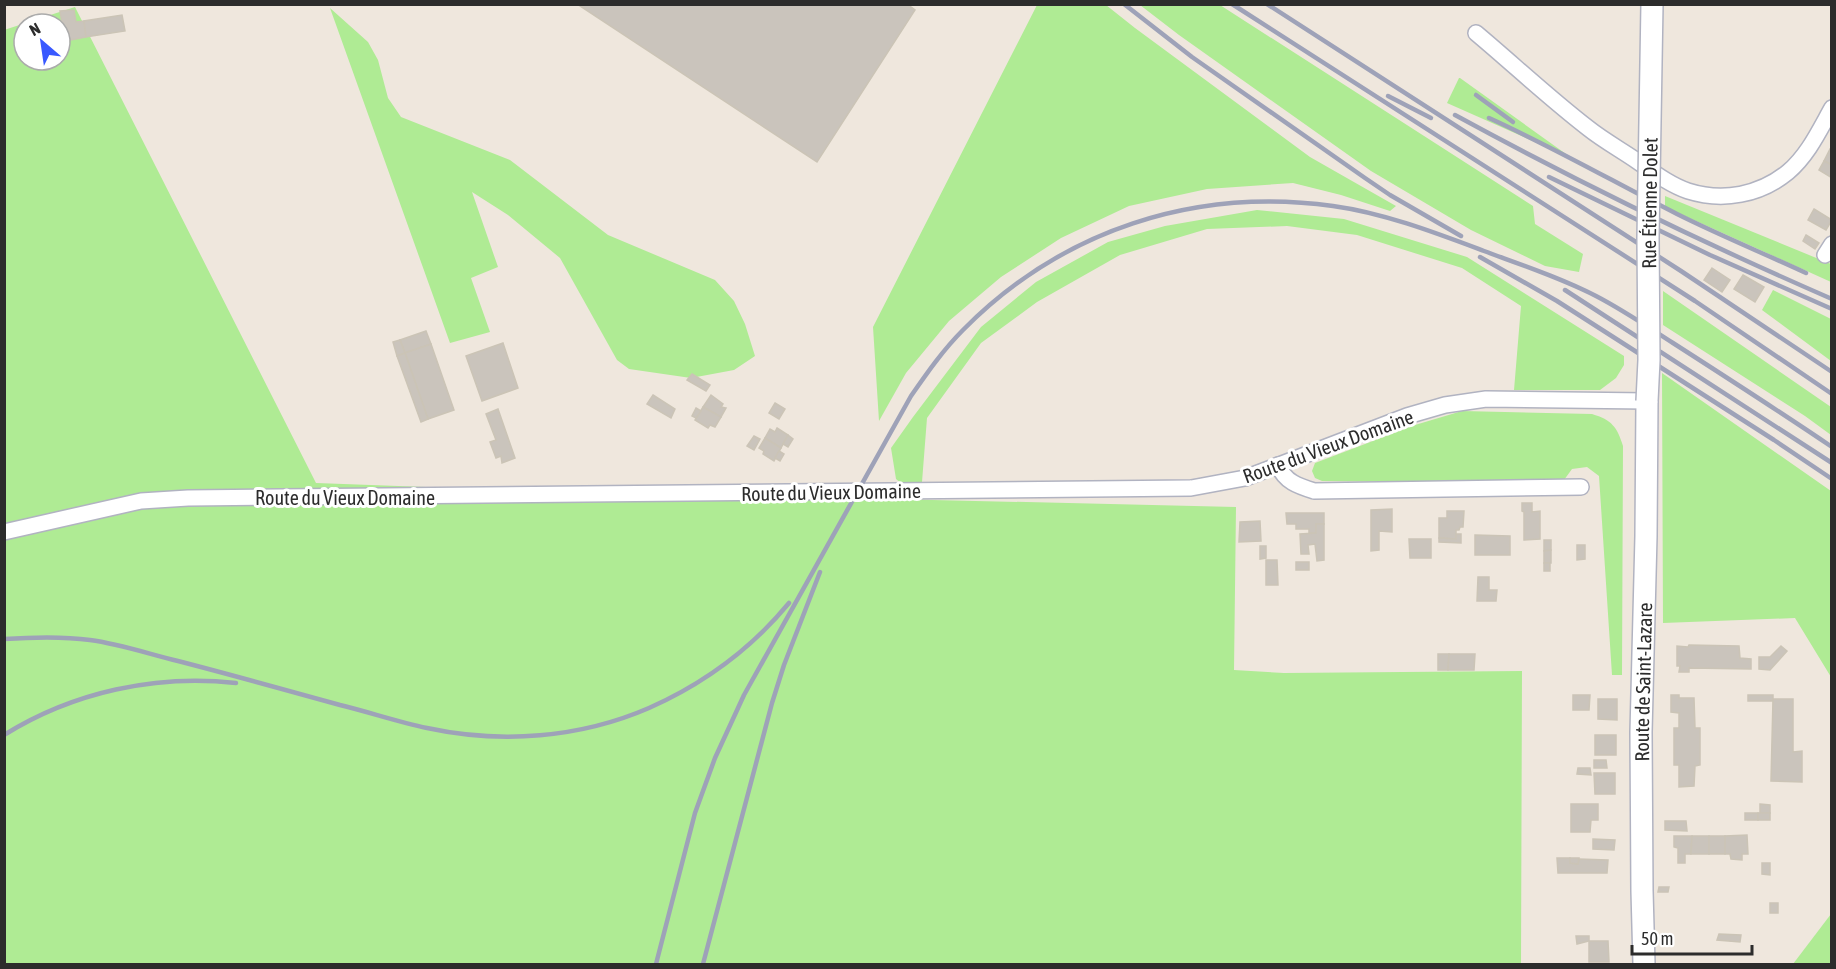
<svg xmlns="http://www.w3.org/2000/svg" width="1836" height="969" viewBox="0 0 1836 969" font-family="'Asap Condensed',sans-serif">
  <rect width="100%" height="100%" fill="#efe7dd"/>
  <g fill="#afeb94" fill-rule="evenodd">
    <polygon points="1037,5 1106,5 1135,28 1310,157 1396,206 1390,211 1341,195 1293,183 1207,189 1129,206 1061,238 1001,277 949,321 906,373 879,421 873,327"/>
    <polygon points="1140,5 1220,5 1533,206 1535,224 1583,254 1579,272 1545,266 1471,230 1371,171 1179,35"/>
    <path d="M 75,7 L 316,483 L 508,490 L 1236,507 L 1234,670 L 1284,673 L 1522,671 L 1521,964 L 5,964 L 4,30 ZM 24,24 L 60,24 L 60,60 L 24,60 Z"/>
    <polygon points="330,8 368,42 378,60 388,98 401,117 510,160 608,235 715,280 734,301 745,324 755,356 734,370 691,378 629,369 617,360 560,258 508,215 472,192 498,267 471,278 490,332 450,343"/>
    <polygon points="1459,78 1460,78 1573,159 1447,103"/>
    <polygon points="1665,196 1831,264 1831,282 1665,207"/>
    <polygon points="1257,210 1344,219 1467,257 1624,356 1624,365 1616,378 1600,390 1514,390 1521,306 1462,268 1357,235 1287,226 1207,229 1120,255 1037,302 981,343 927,418 922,482 902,484 896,479 891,448 913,417 981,327 1036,282 1108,242 1165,226"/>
    <polygon points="1773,290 1831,319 1831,361 1762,310"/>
    <polygon points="1663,291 1831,407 1831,435 1805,416 1663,325"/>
    <polygon points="1662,373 1831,491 1831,677 1795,618 1663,623"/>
    <path d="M 1462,411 L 1592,414 C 1612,420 1617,427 1623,446 L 1622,675 L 1612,675 L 1599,476 L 1587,467 L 1572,469 L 1564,480 L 1544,483 L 1322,481 L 1315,478 L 1312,471 L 1315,463 L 1415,425 Z"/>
    <polygon points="1831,914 1831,964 1793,964"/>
  </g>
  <g fill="#cac4bc" stroke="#cbc4b6" stroke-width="1.5">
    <polygon points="577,4 907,4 915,10 817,162"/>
    <polygon points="74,10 76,22 84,21 86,37 65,41 60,11"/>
    <polygon points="122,15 125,31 86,37 84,21"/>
    <polygon points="1830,149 1832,150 1832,165 1824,161"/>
    <polygon points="1824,161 1832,165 1832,178 1819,170"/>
    <polygon points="1814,209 1832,220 1826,230 1808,220"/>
    <polygon points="1806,235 1819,243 1815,249 1803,241"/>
    <polygon points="1712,268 1730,280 1722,292 1704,280"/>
    <polygon points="1743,275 1764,287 1755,302 1734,289"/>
    <polygon points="426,331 431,344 405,353 400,340"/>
    <polygon points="400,340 405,353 397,356 393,342"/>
    <polygon points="503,343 518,388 482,401 466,356"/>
    <polygon points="431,344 454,410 428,419 405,353"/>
    <polygon points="405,353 428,419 421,422 397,356"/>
    <polygon points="692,374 710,385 706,391 687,380"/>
    <polygon points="653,395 675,409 671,418 647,404"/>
    <polygon points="711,395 723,404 721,407 726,408 721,417 703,407"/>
    <polygon points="775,403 785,409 779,419 769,413"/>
    <polygon points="703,407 721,417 715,427 710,425 708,428 695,420"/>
    <polygon points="696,408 701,411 696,418 692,416"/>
    <polygon points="498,409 515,458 502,463 501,456 496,458 490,442 496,440 486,414"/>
    <polygon points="777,428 788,435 781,448 765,438 770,429 775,432"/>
    <polygon points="788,435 793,439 788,447 783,444"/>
    <polygon points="754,436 760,439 754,450 747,446"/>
    <polygon points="765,438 781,448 774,461 763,454 764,451 759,448"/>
    <polygon points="779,451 784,454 780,461 775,458"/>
    <polygon points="1522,503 1532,503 1532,512 1540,511 1540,539 1524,540 1524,512 1522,511"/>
    <polygon points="1392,509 1392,532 1379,531 1379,550 1371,551 1371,510"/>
    <polygon points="1447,511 1464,511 1463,527 1460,527 1459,530 1456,530 1456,539 1439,538 1439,518 1447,518"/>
    <polygon points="1286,513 1324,513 1324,524 1316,524 1316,533 1309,533 1309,529 1296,529 1296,524 1287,524"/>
    <polygon points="1260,521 1261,541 1239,542 1240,522"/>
    <polygon points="1316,524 1324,524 1324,560 1317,561 1315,544 1308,545 1309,554 1301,554 1300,534 1316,533"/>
    <polygon points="1456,534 1461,534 1461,543 1439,542 1439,538 1456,539"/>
    <polygon points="1475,535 1510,536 1510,555 1475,555"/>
    <polygon points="1409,539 1431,539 1431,558 1410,558"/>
    <polygon points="1544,540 1551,540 1551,550 1544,551"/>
    <polygon points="1577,545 1585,545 1585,559 1577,560"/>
    <polygon points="1260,546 1266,546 1266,558 1260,559"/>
    <polygon points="1551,550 1551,563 1544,563 1544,551"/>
    <polygon points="1266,560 1277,560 1278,585 1266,585"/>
    <rect x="1296" y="562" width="13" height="8"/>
    <rect x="1544" y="563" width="6" height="8"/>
    <polygon points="1478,577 1489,577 1489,590 1497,590 1496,601 1477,601"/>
    <polygon points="1689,645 1739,646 1740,658 1751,659 1751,669 1689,668 1689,672 1679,672 1680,666 1677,666 1677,646 1688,647"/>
    <polygon points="1781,646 1787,651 1770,670 1759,669 1759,657 1770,657"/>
    <polygon points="1438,654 1449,654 1448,670 1438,670"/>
    <polygon points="1449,654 1475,654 1474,670 1448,670"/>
    <polygon points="1573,695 1590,695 1589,710 1573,710"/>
    <polygon points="1671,695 1679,695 1679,698 1694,698 1695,728 1700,728 1700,765 1695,766 1694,786 1679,787 1679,765 1674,765 1674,728 1679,728 1679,713 1671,712"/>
    <rect x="1748" y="695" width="25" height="6"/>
    <polygon points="1598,699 1617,699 1617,720 1598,719"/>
    <polygon points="1773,699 1793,699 1793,752 1802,751 1802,782 1771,781"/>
    <rect x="1595" y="735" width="21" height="20"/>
    <polygon points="1594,760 1606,760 1607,768 1594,768"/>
    <polygon points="1578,768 1590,768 1591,775 1577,774"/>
    <polygon points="1594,773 1615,773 1615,794 1595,794"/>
    <polygon points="1571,804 1598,804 1598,820 1591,820 1590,832 1571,832"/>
    <polygon points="1760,804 1770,805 1770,813 1760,813"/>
    <rect x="1745" y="813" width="13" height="7"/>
    <rect x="1758" y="813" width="12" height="7"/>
    <polygon points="1665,821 1686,821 1687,831 1665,830"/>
    <polygon points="1747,835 1748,854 1742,854 1742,860 1731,859 1730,854 1725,854 1725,836"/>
    <polygon points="1674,836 1692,836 1691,854 1685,854 1685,863 1678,863 1678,848 1674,847"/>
    <polygon points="1692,836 1709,836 1709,854 1691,854"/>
    <rect x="1709" y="836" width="16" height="18"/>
    <polygon points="1593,839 1615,840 1614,850 1593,849"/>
    <polygon points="1557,858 1570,858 1570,863 1578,864 1579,859 1608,860 1607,873 1558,873"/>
    <polygon points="1570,858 1579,858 1578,864 1570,863"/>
    <polygon points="1762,863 1770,863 1770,875 1762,874"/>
    <polygon points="1659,887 1669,887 1668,892 1658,892"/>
    <rect x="1770" y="903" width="8" height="10"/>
    <polygon points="1719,934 1741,935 1740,942 1717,940"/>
    <polygon points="1576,936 1589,936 1589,941 1577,944"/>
    <polygon points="1589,941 1608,941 1609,962 1589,962"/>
  </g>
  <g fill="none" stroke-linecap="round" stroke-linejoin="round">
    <defs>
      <g id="minor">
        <path d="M 1476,33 C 1513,64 1549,98 1588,128 C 1603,140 1621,150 1637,161 C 1653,172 1670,185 1688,191 C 1723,202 1760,195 1788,172 C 1808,155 1819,131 1832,108"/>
        <polyline points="1825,255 1832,244"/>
        <path d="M 1278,465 C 1285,482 1298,486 1314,491 L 1581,487"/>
        <polyline points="4,532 141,501 188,498 1191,488 1245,478 1407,416 1445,405 1486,399 1647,401"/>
      </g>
      <g id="secondary">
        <path id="s1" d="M 1644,964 L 1642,891 L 1641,732 L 1646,536 L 1647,401"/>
      </g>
    </defs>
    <use href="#minor" stroke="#b1b3c1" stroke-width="18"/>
    <use href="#secondary" stroke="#b1b3c1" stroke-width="24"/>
    <use href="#minor" stroke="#fff" stroke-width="15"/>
    <use href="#secondary" stroke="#fff" stroke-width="21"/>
    <g stroke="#9ea2b8" stroke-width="4.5">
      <polyline points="1124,4 1192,57 1365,178 1390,195 1461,236"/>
      <polyline points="1232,4 1695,301 1832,394"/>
      <polyline points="1267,4 1681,271 1832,372"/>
      <polyline points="1476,95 1513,122"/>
      <polyline points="1388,96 1431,118"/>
      <path d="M 1455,115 C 1578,182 1703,243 1832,299"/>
      <path d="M 1489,118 C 1553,147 1614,182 1677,214 C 1719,235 1763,253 1806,273"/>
      <polyline points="1549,177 1710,255 1832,309"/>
      <polyline points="1480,257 1557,301 1774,440 1832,479"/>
      <polyline points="1565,290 1832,463"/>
      <path d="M 4,639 C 33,637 62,636 90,640 C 120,644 149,654 178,661 C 232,675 286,690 340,705 C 369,712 398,722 427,728 C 501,744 580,738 649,708 C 703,684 751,649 789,603"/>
      <path d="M 4,735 C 73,692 156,674 236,683"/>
      <path d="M 656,964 L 695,813 L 715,758 L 744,695 L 911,396 C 927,373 943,350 963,330 C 1062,230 1194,187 1333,206 C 1384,213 1436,233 1484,251 C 1522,265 1561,278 1596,296 C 1623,310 1648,327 1673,343 C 1726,377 1779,411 1832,447"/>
      <polyline points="703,964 772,703 784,665 820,572"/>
    </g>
    <defs>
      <g id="secondary-bridge">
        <path id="s2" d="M 1647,401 L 1649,360 L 1648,238 L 1652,4"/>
      </g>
    </defs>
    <use href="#secondary-bridge" stroke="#b1b3c1" stroke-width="24" stroke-linecap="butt"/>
    <use href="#secondary-bridge" stroke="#fff" stroke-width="21"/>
  </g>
  <g text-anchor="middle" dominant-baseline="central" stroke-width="6" stroke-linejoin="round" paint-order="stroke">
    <g font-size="20" fill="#2c2c2c" stroke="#fff">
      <text stroke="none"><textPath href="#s2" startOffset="198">Rue Étienne Dolet</textPath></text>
      <text transform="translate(1328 446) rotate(-20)">Route du Vieux Domaine</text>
      <text transform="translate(831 492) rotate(-1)">Route du Vieux Domaine</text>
      <text x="345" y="497">Route du Vieux Domaine</text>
      <text stroke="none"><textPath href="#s1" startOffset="282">Route de Saint-Lazare</textPath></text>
    </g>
  </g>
  <rect width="1836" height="969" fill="none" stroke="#2c2c2c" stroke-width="12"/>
  <g transform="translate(42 42) rotate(331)"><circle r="28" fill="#ffffff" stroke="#ababab" stroke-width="1.5"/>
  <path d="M0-4.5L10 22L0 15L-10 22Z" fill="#3959ff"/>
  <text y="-9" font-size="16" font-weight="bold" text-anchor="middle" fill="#2c2c2c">N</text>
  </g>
  <path d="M1632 945v9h120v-9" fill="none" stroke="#2c2c2c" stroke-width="3"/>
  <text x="1641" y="945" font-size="18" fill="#2c2c2c" stroke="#ffffff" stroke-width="4.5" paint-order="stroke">50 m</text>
</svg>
